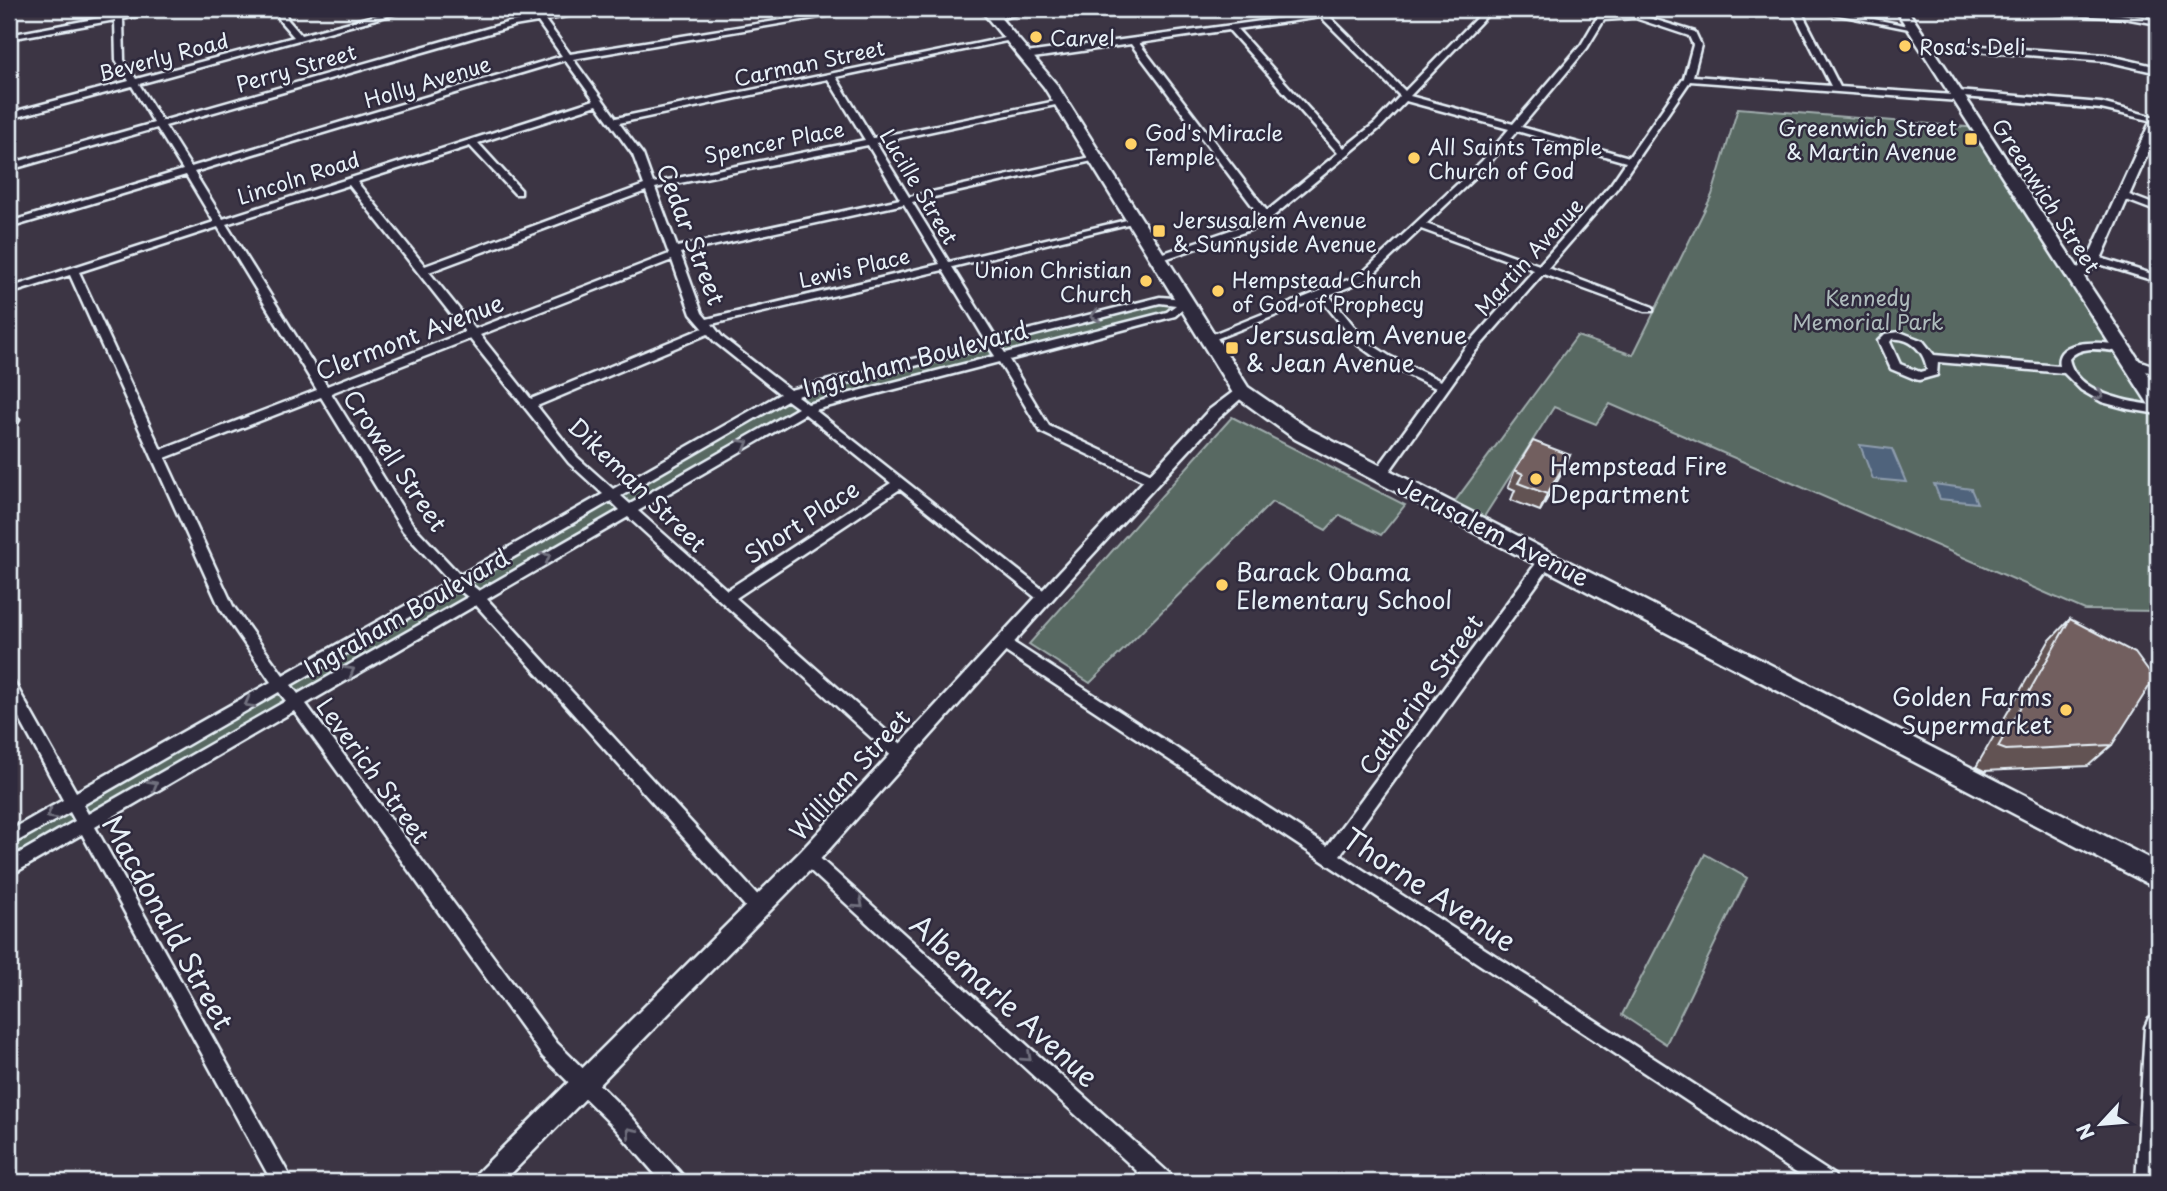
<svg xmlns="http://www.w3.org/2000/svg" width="2167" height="1191" viewBox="0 0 2167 1191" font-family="'Playpen Sans',sans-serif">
  <rect width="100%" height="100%" fill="#3c3544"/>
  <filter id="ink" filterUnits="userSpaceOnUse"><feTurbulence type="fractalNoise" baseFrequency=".0143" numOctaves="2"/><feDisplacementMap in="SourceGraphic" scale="14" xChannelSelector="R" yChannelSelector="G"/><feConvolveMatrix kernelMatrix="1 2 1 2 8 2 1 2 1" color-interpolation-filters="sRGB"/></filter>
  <g filter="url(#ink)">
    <g fill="#586962" stroke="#a0adad" stroke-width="2">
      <polygon points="1738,108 1978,128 2158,404 2158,611 2085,610 1610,404 1596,424 1554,407 1480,523 1450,508 1577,336 1633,355 1712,195"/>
      <polygon points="1160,300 1186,302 1171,314 807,408 9,868 9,839 789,394"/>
      <polygon points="1232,417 1405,505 1381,535 1340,515 1326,530 1272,502 1090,683 1029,644"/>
      <polygon points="1705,854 1747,878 1666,1044 1622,1015"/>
    </g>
    <g fill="#50637b" stroke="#8d9cad" stroke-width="2">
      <polygon points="1860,445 1892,449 1906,482 1873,479"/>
      <polygon points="1934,484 1971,489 1977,503 1940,499"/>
    </g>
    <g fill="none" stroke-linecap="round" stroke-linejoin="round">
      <defs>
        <g id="minor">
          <path d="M 115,9 L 123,9 L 123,14 L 151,9 L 167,9 L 123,19 L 124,60 L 136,79 L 294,37 L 280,21 L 276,9 L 284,9 L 288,20 L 301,35 L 400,9 L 412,9 L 139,84 L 162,121 L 510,22 L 535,18 L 529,9 L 537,9 L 542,16 L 583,9 L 599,9 L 595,11 L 545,20 L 570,54 L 850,9 L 867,9 L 573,59 L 616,118 L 1014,36 L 1015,38 L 1011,40 L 836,77 L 873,138 L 1061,100 L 1065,103 L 876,143 L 909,197 L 1096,156 L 1101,159 L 912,202 L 949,262 L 1135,218 L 1140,221 L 952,267 L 996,338 L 1160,297 L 1186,299 L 1191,302 L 1175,316 L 1009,360 L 1049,426 L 1158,477 L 1159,480 L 1158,483 L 1148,483 L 1041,432 L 999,362 L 815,410 L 1052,597 L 1050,601 L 1040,601 L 900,489 L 736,598 L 908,750 L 910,755 L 908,760 L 902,762 L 896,760 L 628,517 L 487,599 L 764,902 L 767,908 L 764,914 L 758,916 L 752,914 L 476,605 L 306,704 L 557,1043 L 629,1114 L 682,1175 L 685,1182 L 662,1182 L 615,1128 L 543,1057 L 294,711 L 95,827 L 293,1182 L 272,1182 L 82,834 L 9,876 L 9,859 L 75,821 L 70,812 L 9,846 L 9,831 L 63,800 L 9,699 L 9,680 L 14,682 L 76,792 L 271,682 L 220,608 L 70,275 L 9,294 L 9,288 L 214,222 L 186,175 L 9,228 L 9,222 L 183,170 L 157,128 L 9,170 L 9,164 L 154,123 L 132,86 L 9,119 L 9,113 L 129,81 L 116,60 L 115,20 L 9,39 L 9,35 L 115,15 ZM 538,22 L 562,56 L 191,167 L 165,126 L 514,26 ZM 565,60 L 594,100 L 223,219 L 194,172 ZM 828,79 L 865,140 L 653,183 L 643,155 L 619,123 ZM 597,105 L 633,155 L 644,185 L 425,266 L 357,182 L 470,146 L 515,194 L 521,194 L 521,190 L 478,143 ZM 868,145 L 900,199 L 677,247 L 655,188 ZM 349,185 L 465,332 L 327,386 L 226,224 ZM 646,191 L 669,254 L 475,329 L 429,272 ZM 904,204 L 940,264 L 707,319 L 702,313 L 680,253 ZM 218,227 L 317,390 L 161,450 L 79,272 ZM 672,260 L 691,314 L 703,328 L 531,399 L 480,335 ZM 943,270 L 986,341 L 790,390 L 723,338 L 712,324 ZM 1160,303 L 1176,305 L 1167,312 L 1005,353 L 999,344 ZM 708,334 L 715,342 L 780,394 L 613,489 L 577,457 L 537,406 ZM 470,339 L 569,463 L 603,494 L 460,575 L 413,525 L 331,393 ZM 989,347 L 995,356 L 808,404 L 797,396 ZM 321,397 L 403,531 L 449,581 L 283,675 L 233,606 L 165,458 ZM 787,400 L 798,408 L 630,504 L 621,496 ZM 805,414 L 891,483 L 727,590 L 638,511 ZM 611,501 L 620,510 L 479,591 L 469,583 ZM 458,589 L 468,597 L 298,694 L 291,685 ZM 279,692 L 286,701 L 88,814 L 83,805 Z"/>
          <path d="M 1349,9 L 1368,9 L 1329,16 L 1405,91 L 1485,9 L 1493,9 L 1410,96 L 1513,124 L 1581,45 L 1598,16 L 1601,16 L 1636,14 L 1695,32 L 1701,45 L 1693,76 L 1831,86 L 1792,9 L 1800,9 L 1840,87 L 1953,95 L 1957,91 L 2101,103 L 2158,118 L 2158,122 L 2101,109 L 1963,97 L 1959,101 L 1690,81 L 1617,188 L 1548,268 L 1653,307 L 1653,311 L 1645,311 L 1543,274 L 1472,355 L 1386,476 L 1381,477 L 1375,473 L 1376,470 L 1436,388 L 1383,363 L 1358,345 L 1320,298 L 1213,340 L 1209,341 L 1203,338 L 1360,275 L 1482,161 L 1509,129 L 1406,101 L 1381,127 L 1270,219 L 1256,228 L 1159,261 L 1155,260 L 1155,256 L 1248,224 L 1260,216 L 1131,44 L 1026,59 L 1022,56 L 1026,53 ZM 1321,17 L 1400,96 L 1375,123 L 1344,148 L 1237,29 ZM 1635,18 L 1689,36 L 1693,45 L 1684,78 L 1629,157 L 1521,127 L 1587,48 L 1604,20 ZM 1229,30 L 1338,153 L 1267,211 L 1139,43 ZM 1517,131 L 1626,162 L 1611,184 L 1539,265 L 1426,224 L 1488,165 ZM 1421,229 L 1534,270 L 1464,349 L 1441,381 L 1391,357 L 1366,341 L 1329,295 L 1368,279 Z"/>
          <polygon points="1810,9 1825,9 1918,28 1914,30"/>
          <path d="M 2009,9 C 2058,7 2110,11 2158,20 L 2158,24 L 2124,18 L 2013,11 Z"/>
          <polygon points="1925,42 2106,55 2158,67 2158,73 2106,61 1922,47 1922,43"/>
          <polygon points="2124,193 2158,206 2158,212 2121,198 2119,196"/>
          <polygon points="2094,256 2158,276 2158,282 2090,261 2090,257"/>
          <path d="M 1900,332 L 1923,341 L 1934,355 L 2059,366 C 2053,336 2108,342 2125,346 L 2127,348 L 2121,352 C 2104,350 2081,344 2069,359 C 2076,394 2130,402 2158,406 L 2158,414 L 2128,409 L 2102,402 L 2081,390 L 2064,373 L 1938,362 L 1937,375 L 1919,380 L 1915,379 L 1891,369 L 1878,341 L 1885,334 ZM 1892,339 C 1911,337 1925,352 1927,370 L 1920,372 L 1900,364 L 1890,342 Z"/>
          <polygon points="2129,357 2158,367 2158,375 2125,364 2123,361"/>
          <polygon points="13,416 19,420 17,423 9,425 9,417"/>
          <polygon points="1548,553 1555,558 1553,562 1340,855 1834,1175 1837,1182 1810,1182 998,647 996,643 998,639 1008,639 1327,846 1543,554"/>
          <polygon points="808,850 814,853 1171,1175 1174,1182 1149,1182 802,863 800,858 802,853"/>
        </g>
        <g id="tertiary">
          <polygon points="1020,9 1038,9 994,20 989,17"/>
          <polygon points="2158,115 2158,130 2101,259 2081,281 2071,281 2071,275 2088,258 2152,118"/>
          <polygon points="1241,386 1248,391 1246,394 1219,418 1084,564 815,865 503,1182 474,1182 477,1173 801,851 1209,410"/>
        </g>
        <polygon id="secondary" points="2158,1014 2158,1182 2136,1182 2145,1027 2149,1018"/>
        <g id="primary">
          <polygon points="980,9 993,9 1057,85 1248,387 1309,429 2158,863 2158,889 1295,439 1234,395 1044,87"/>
          <polygon points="1895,9 1907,9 2158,389 2158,410 2151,408"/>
        </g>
      </defs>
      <use href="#minor" stroke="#e8f1f8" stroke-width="5"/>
      <use href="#tertiary" stroke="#e8f1f8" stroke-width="5"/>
      <use href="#secondary" stroke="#e8f1f8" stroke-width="5"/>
      <use href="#primary" stroke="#e8f1f8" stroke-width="5"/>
      <use href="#minor" fill="#2f2a3d" fill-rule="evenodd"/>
      <use href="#tertiary" fill="#2f2a3d" fill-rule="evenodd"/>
      <use href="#secondary" fill="#2f2a3d" fill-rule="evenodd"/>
      <use href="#primary" fill="#2f2a3d" fill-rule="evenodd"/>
    </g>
    <g fill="#625252" stroke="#e8f1f8" stroke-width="2">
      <polygon points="1570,455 1563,471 1540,511 1511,500 1515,490 1508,487 1515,470"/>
      <polygon points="2070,619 2112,745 2088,766 1984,771 1976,767 2049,641"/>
    </g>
    <polygon fill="#504242" stroke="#e8f1f8" stroke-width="2" points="1570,455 1563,471 1540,511 1547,494"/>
    <g fill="#725f5f" stroke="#e8f1f8" stroke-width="2">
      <polygon points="1533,441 1570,455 1547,494 1518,483 1523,474 1515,470"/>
      <polygon points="2070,619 2135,653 2154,679 2112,745 2006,750 1998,747"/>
    </g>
    <defs><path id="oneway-chevron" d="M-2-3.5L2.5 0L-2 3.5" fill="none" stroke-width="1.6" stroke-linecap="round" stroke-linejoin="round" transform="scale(1.75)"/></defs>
    <g stroke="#70707e">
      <use href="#oneway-chevron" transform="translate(1095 316) rotate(166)"/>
      <use href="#oneway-chevron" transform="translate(2099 395) rotate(25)"/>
      <use href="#oneway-chevron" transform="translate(744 444) rotate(-30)"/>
      <use href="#oneway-chevron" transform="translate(546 557) rotate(-30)"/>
      <use href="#oneway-chevron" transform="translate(350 671) rotate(-30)"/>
      <use href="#oneway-chevron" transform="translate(249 703) rotate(151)"/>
      <use href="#oneway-chevron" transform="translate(153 785) rotate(-30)"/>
      <use href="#oneway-chevron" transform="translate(51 815) rotate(150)"/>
      <use href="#oneway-chevron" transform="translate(859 904) rotate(42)"/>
      <use href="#oneway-chevron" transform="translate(1027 1057) rotate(42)"/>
      <use href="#oneway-chevron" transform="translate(631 1132) rotate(-131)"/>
    </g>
  </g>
  <g fill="#ffd166" stroke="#2f2a3d" stroke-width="2.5">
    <circle cx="1036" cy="37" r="7"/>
    <circle cx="1905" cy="46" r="7"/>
    <rect x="1964" y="132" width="14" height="14" rx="3.5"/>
    <circle cx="1131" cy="144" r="7"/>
    <circle cx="1414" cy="158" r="7"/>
    <rect x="1152" y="224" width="14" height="14" rx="3.5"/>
    <circle cx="1146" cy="281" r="7"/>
    <circle cx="1218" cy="291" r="7"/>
    <rect x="1225" y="341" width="14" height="14" rx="3.5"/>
    <circle cx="1536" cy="479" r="7"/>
    <circle cx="1222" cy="585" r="7"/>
    <circle cx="2066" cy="710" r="7"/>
  </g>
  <g text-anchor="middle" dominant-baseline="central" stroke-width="5" stroke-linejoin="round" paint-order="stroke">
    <g font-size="21" fill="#e8f1f8" stroke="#2f2a3d" text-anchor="start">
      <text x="1050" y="37">Carvel</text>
      <text x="1919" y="46">Rosa's Deli</text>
      <text x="1957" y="127" text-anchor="end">Greenwich Street<tspan x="1957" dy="24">&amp; Martin Avenue</tspan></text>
      <text x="1145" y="132">God's Miracle<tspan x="1145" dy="24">Temple</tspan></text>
      <text x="1428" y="146">All Saints Temple<tspan x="1428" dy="24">Church of God</tspan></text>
      <text x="1173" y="219">Jersusalem Avenue<tspan x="1173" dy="24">&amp; Sunnyside Avenue</tspan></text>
      <text x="1132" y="269" text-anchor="end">Union Christian<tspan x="1132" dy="24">Church</tspan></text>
      <text x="1232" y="279">Hempstead Church<tspan x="1232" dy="24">of God of Prophecy</tspan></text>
    </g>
    <g font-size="21" fill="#e8f1f8" stroke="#2f2a3d">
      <text transform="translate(163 56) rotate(-15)">Beverly Road</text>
      <text transform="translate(809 62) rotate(-12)">Carman Street</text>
      <text transform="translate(296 67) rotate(-16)">Perry Street</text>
      <text transform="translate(427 81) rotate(-17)">Holly Avenue</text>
      <text transform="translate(774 141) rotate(-11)">Spencer Place</text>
      <text transform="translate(298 177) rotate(-18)">Lincoln Road</text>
      <text transform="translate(920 186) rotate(59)">Lucille Street</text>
      <text transform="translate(2047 195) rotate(57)">Greenwich Street</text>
      <text transform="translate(1528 256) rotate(-48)">Martin Avenue</text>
      <text transform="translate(854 267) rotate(-13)">Lewis Place</text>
    </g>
    <g font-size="21" fill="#aebbbc" stroke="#2f2a3d">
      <text x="1868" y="297">Kennedy<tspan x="1868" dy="24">Memorial Park</tspan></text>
    </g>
    <g font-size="24" fill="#e8f1f8" stroke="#2f2a3d">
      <text transform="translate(692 234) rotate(69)">Cedar Street</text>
      <text transform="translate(409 336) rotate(-21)">Clermont Avenue</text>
      <text transform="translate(915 358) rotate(-15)">Ingraham Boulevard</text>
      <text transform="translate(396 460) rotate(56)">Crowell Street</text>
      <text transform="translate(638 484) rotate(44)">Dikeman Street</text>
      <text transform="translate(801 521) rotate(-33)">Short Place</text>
      <text transform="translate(1494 531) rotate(27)">Jerusalem Avenue</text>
      <text transform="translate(406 612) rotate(-30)">Ingraham Boulevard</text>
      <text transform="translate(1420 694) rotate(-54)">Catherine Street</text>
      <text transform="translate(374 770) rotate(54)">Leverich Street</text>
      <text transform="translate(849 774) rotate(-48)">William Street</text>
    </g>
    <g font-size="24" fill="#e8f1f8" stroke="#2f2a3d" text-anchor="start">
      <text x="1246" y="334">Jersusalem Avenue<tspan x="1246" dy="28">&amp; Jean Avenue</tspan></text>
      <text x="1550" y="465">Hempstead Fire<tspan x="1550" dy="28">Department</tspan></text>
      <text x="1236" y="571">Barack Obama<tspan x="1236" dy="28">Elementary School</tspan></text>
      <text x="2052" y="696" text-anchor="end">Golden Farms<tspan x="2052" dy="28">Supermarket</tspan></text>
    </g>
    <g font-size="28" fill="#e8f1f8" stroke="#2f2a3d">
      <text transform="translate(1430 889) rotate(33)">Thorne Avenue</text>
      <text transform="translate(169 922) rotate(61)">Macdonald Street</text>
      <text transform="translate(1005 1000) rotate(42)">Albemarle Avenue</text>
    </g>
  </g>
  <rect width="2167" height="1191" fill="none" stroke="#2f2a3d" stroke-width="35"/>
  <rect x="18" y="18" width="2132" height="1156" fill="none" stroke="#e8f1f8" stroke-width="2.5" filter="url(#ink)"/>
  <g transform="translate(2101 1124) rotate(244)" stroke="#2f2a3d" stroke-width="5" paint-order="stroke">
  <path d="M0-5L12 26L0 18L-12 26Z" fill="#e8f1f8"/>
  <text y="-10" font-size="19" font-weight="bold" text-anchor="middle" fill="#e8f1f8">N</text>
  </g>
</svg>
